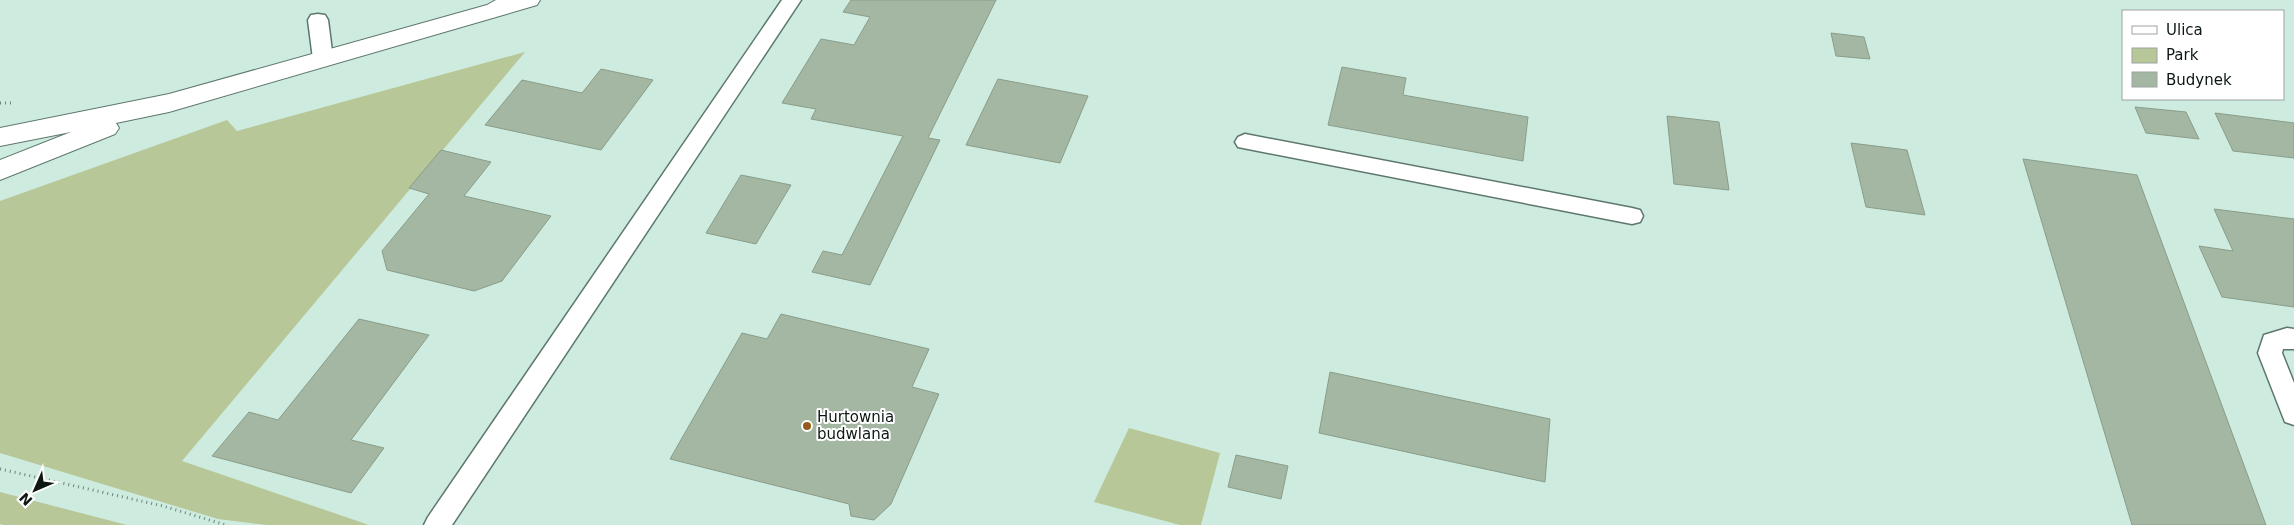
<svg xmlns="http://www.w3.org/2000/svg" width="2294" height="525" viewBox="0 0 2294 525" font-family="'DejaVu Sans',sans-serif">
  <rect width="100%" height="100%" fill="#cdebde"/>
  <g fill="#b7c798">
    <polygon points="525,52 182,461 369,525 267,525 218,519 0,453 0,201 227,120 237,131"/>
    <polygon points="1129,428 1220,453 1201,525 1180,525 1094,502"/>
    <polygon points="0,492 127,525 3,525 0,524"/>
  </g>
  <g fill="#a3b7a3" stroke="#8a9d8a">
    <polygon points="851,0 996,0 928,138 940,140 870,285 812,272 823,251 842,255 903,136 811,119 816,109 782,103 821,39 854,45 870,17 843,12"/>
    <polygon points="1831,33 1864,37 1870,59 1836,56"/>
    <polygon points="1342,67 1406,78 1403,95 1528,117 1523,161 1328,125"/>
    <polygon points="601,69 653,80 601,150 485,125 522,80 582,93"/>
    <polygon points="998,79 1088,96 1060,163 966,145"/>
    <polygon points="2135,107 2186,112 2199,139 2146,133"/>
    <polygon points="2215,113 2294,123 2294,158 2233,151"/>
    <polygon points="1667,116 1719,122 1729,190 1674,184"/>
    <polygon points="1851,143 1907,150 1925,215 1866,207"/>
    <polygon points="441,150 491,162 464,196 551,216 502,281 474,291 387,270 382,251 429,194 409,188"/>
    <polygon points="2023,159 2137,175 2266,525 2132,525"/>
    <polygon points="741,175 791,185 756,244 706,233"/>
    <polygon points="2214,209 2294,219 2294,307 2222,297 2199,246 2233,251"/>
    <polygon points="781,314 929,349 912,387 939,394 891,504 874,520 851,516 849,504 670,459 742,333 767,339"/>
    <polygon points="359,319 429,335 351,440 384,448 351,493 212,456 249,412 278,420"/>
    <polygon points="1330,372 1550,419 1545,482 1319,433"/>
    <polygon points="1236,455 1288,466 1281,499 1228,487"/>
  </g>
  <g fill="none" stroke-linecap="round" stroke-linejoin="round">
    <defs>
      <g id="service">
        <polygon points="782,0 801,0 452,525 424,525 428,517"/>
        <polygon points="318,14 325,15 328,20 333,59 330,64 323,66 316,64 313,59 308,20 311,15"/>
        <polygon points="1245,134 1632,208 1640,210 1643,216 1640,222 1632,224 1238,147 1235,142 1238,137"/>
        <polygon points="2287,328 2294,329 2294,349 2283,349 2282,353 2294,383 2294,425 2285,422 2258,353 2264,335"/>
      </g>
      <polygon id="minor" points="496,0 540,0 537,5 503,15 169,112 116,123 119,128 115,134 0,180 0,160 71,132 0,146 0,128 169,94 487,5"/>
    </defs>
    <use href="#service" stroke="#5d776c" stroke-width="3"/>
    <use href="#minor" stroke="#5d776c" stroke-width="2"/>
    <g stroke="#6e837a" stroke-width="3" stroke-dasharray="1 4" stroke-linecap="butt">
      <polyline points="0,103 12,103"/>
      <polyline points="0,469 163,506 226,525"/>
    </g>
    <use href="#service" fill="#fff" fill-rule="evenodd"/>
    <use href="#minor" fill="#fff" fill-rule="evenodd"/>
  </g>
  <circle fill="#97591e" stroke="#fff" stroke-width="2" cx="807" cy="426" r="5"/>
  <g text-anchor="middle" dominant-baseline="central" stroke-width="4" stroke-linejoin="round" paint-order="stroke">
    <g font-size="15" fill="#0d1813" stroke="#fff" text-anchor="start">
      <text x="817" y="417">Hurtownia<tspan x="817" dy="17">budwlana</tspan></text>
    </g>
  </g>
  <rect x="2122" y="10" width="162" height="90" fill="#ffffff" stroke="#9ea3a1"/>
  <rect x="2132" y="26" width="25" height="8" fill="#ffffff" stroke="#9ea3a1"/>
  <text x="2166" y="35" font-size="15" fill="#0d1813">Ulica</text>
  <rect x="2132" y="48" width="25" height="15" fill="#b7c798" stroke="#9ea3a1"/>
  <text x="2166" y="60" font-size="15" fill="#0d1813">Park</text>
  <rect x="2132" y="72" width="25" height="15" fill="#a3b7a3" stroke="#9ea3a1"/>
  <text x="2166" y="85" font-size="15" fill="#0d1813">Budynek</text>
  <g transform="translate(35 490) rotate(225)" stroke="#ffffff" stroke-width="4" paint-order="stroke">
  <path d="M0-4L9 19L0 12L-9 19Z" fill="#0d1813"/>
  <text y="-8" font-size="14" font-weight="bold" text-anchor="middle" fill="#0d1813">N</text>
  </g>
</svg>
